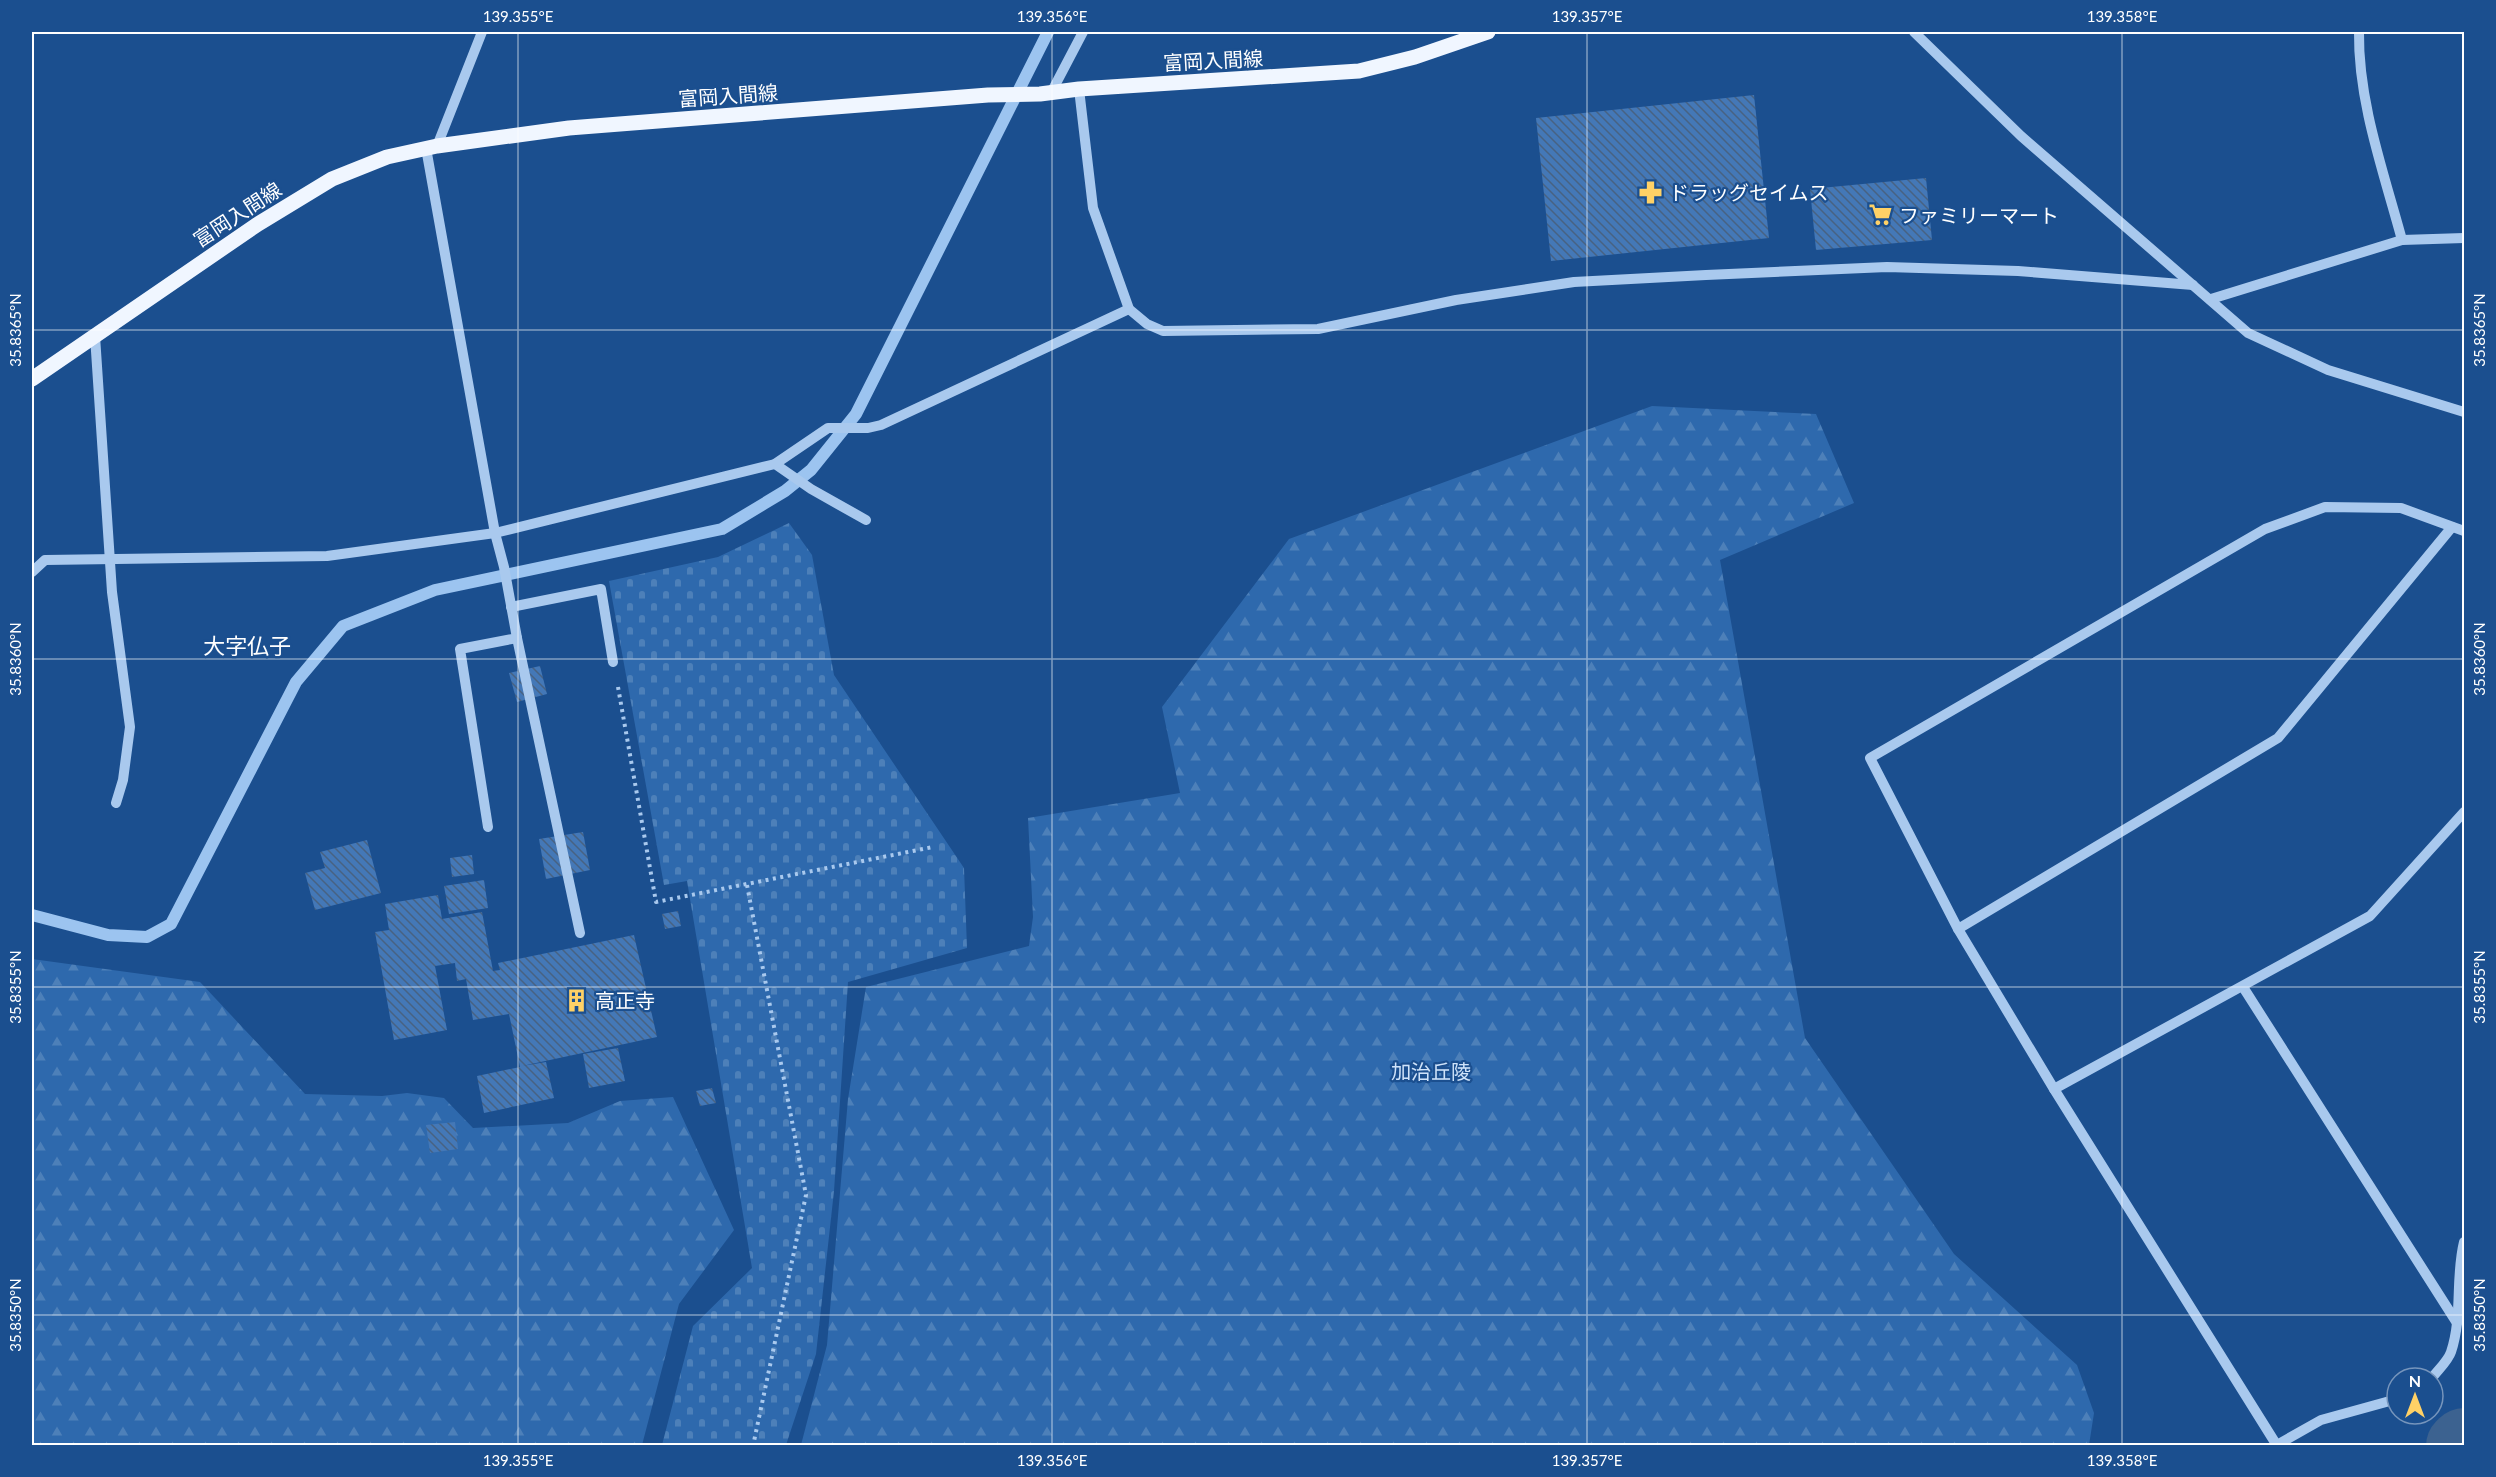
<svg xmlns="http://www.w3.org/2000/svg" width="2496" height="1477" viewBox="0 0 2496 1477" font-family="Lato,'Noto Sans JP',sans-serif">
  <defs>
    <pattern id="forest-firs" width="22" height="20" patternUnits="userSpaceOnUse" patternTransform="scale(1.5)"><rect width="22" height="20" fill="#2e69ad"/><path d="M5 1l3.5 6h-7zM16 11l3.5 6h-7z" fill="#4d80b9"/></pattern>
    <pattern id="cemetery-stones" width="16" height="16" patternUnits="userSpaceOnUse" patternTransform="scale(1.5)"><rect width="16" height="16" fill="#2e69ad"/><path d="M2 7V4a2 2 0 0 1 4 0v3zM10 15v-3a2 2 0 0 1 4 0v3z" fill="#4d80b9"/></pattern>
    <pattern id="building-back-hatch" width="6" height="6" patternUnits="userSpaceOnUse" patternTransform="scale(1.5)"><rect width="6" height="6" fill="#4478b7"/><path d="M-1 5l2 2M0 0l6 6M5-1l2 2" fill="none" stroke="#486282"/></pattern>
  </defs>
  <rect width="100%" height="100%" fill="#1b4f8f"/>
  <g fill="url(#forest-firs)">
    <polygon points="1652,406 1816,414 1854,503 1720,560 1805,1038 1954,1254 2077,1365 2094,1413 2089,1445 801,1445 827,1345 848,1099 866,987 1029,946 1033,917 1028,818 1180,793 1162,707 1289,539"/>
    <polygon points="32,959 200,982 305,1094 382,1096 407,1093 444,1098 473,1128 568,1123 620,1101 673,1097 734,1230 679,1304 642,1445 32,1446"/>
  </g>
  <polygon fill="url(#cemetery-stones)" points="789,523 812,555 834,675 964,868 967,948 848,982 834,1191 816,1354 786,1445 662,1445 693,1326 752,1268 687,881 664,885 609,581 718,557"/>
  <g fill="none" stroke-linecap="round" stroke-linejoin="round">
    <polyline stroke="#9cc4f0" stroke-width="12" points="32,915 108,935 147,937 171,924 296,682 343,626 435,590 722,529 785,491 811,470 856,414 1048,32"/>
    <polyline stroke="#3c6290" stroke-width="70" points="2461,1446 2464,1443"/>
  </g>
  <g fill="url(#building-back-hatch)">
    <polygon points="1754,95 1769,238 1551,261 1536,118"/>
    <polygon points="1926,178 1932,240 1816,250 1810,189"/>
    <polygon points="540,666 547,694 517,702 509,673"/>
    <polygon points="583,832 590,870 546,879 539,839"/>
    <polygon points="367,840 381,893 315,910 305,873 325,868 320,852"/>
    <polygon points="472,855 474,874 452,877 450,858"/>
    <polygon points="484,880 488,908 449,914 444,886"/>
    <polygon points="438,895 442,919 482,912 493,971 500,970 498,963 634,935 657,1037 522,1066 546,1062 554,1098 484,1113 477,1076 520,1067 509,1014 473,1020 466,979 457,981 455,963 435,966 447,1030 394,1040 375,932 389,930 385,904"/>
    <polygon points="678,911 681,926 665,929 662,914"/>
    <polygon points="618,1048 625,1081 589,1088 583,1054"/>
    <polygon points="712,1088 716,1103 700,1106 696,1091"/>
    <polygon points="455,1122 458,1149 430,1153 426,1125"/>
  </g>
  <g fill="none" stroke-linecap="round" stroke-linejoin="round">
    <g stroke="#a9c9ee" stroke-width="4" stroke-dasharray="3 4.5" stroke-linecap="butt">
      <polyline points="618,687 656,902 933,847"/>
      <polyline points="747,885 806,1195 753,1446"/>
    </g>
    <g stroke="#a9c9ee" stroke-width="10">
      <polyline points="1914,32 2021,136 2248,333 2328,370 2464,412"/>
      <path d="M 2359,32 C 2358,102 2384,173 2402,240"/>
      <polyline points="1079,89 1093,208 1129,309 1147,324 1163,331 1318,329 1456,300 1574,282 1706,275 1887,267 2018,271 2193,285"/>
      <polyline points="1051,93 1083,32"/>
      <polyline points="437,146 482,32"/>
      <polyline points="426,148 495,533 504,567 517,638 460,649 488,827"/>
      <polyline points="2211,299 2402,240 2464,238"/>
      <polyline points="95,336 112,592 130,727 123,780 116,803"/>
      <polyline points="775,464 811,489 866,520"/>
      <polyline points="32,572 45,560 327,556 495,533 775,464 828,428 868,428 881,425 1129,309"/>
      <polyline points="511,607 601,589 613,662"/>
      <polyline points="517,638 580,933"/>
      <polyline points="1958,929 2278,738 2452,527"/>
      <polyline points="2243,987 2457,1323"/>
      <polyline points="2054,1089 2370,916 2464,812"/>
      <path d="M 2432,1378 C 2438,1370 2448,1361 2451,1352 C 2463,1316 2455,1278 2464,1242"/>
      <polyline points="2276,1444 2054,1089 1958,929 1870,758 2265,529 2325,507 2401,508 2464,531"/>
      <polyline points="2275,1446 2321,1420 2397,1399"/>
    </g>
    <polyline stroke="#f0f6ff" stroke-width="15" points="32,379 258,224 332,179 387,157 437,146 569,128 988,95 1040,94 1079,89 1359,71 1415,57 1488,32"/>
  </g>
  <path fill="none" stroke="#fff" stroke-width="1.5" stroke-opacity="0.45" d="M 518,32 L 518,1446M 1052,32 L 1052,1446M 1587,32 L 1587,1446M 2122,32 L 2122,1446M 32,330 L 2464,330M 32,659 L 2464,659M 32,987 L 2464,987M 32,1315 L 2464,1315"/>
  <defs>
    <symbol id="pharmacy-bare" viewBox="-9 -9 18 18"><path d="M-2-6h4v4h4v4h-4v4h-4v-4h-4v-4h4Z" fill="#ffd166" stroke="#1b4f8f" stroke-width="2.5" paint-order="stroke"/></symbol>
    <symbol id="supermarket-bare" viewBox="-9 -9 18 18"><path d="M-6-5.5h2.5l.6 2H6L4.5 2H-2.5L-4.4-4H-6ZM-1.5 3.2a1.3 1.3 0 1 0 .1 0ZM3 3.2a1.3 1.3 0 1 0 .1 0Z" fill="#ffd166" stroke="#1b4f8f" stroke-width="2.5" paint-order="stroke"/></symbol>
    <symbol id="building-bare" viewBox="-9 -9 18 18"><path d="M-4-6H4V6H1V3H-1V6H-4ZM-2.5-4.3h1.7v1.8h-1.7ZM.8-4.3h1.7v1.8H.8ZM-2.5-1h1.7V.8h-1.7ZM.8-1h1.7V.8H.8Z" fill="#ffd166" stroke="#1b4f8f" stroke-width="2.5" paint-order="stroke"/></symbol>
  </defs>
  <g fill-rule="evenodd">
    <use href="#pharmacy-bare" x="1634" y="176" width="33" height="33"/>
    <use href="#supermarket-bare" x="1864" y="198" width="33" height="33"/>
    <use href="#building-bare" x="560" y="984" width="33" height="33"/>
  </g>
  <g text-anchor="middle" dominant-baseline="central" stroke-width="4.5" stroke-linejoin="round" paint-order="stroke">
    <g font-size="20" fill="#fff" stroke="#1b4f8f">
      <text transform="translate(1213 60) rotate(-3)">富岡入間線</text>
      <text transform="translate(728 95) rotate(-4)">富岡入間線</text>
      <text transform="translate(237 214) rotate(-33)">富岡入間線</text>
    </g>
    <g font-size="20" fill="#fff" stroke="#1b4f8f" text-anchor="start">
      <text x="1669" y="192">ドラッグセイムス</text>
      <text x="1899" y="215">ファミリーマート</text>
      <text x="595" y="1000">高正寺</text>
    </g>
    <g font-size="20" fill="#cfe3fa" stroke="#1b4f8f">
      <text x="1431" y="1071">加治丘陵</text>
    </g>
    <g font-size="22" fill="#fff" stroke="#1b4f8f">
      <text x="247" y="645">大字仏子</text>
    </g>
  </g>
  <rect width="2496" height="1477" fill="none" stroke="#1b4f8f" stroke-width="66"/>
  <g transform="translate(2415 1396)"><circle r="28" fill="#1b4f8f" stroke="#7695bc" stroke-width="1.5"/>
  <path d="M0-4.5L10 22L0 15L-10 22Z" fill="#ffd166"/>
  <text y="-9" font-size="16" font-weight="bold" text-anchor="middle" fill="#ffffff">N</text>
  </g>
  <rect x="33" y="33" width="2430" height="1411" fill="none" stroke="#fff" stroke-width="2"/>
  <g font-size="15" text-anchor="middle" fill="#fff">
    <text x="518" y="22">139.355°E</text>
    <text x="1052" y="22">139.356°E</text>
    <text x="1587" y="22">139.357°E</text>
    <text x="2122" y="22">139.358°E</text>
    <text transform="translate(16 330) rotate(-90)" y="5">35.8365°N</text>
    <text transform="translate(2480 330) rotate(-90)" y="5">35.8365°N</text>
    <text transform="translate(16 659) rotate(-90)" y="5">35.8360°N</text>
    <text transform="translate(2480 659) rotate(-90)" y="5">35.8360°N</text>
    <text transform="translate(16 987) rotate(-90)" y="5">35.8355°N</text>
    <text transform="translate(2480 987) rotate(-90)" y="5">35.8355°N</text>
    <text transform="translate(16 1315) rotate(-90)" y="5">35.8350°N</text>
    <text transform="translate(2480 1315) rotate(-90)" y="5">35.8350°N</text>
    <text x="518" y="1466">139.355°E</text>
    <text x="1052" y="1466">139.356°E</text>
    <text x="1587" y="1466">139.357°E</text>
    <text x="2122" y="1466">139.358°E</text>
  </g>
</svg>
